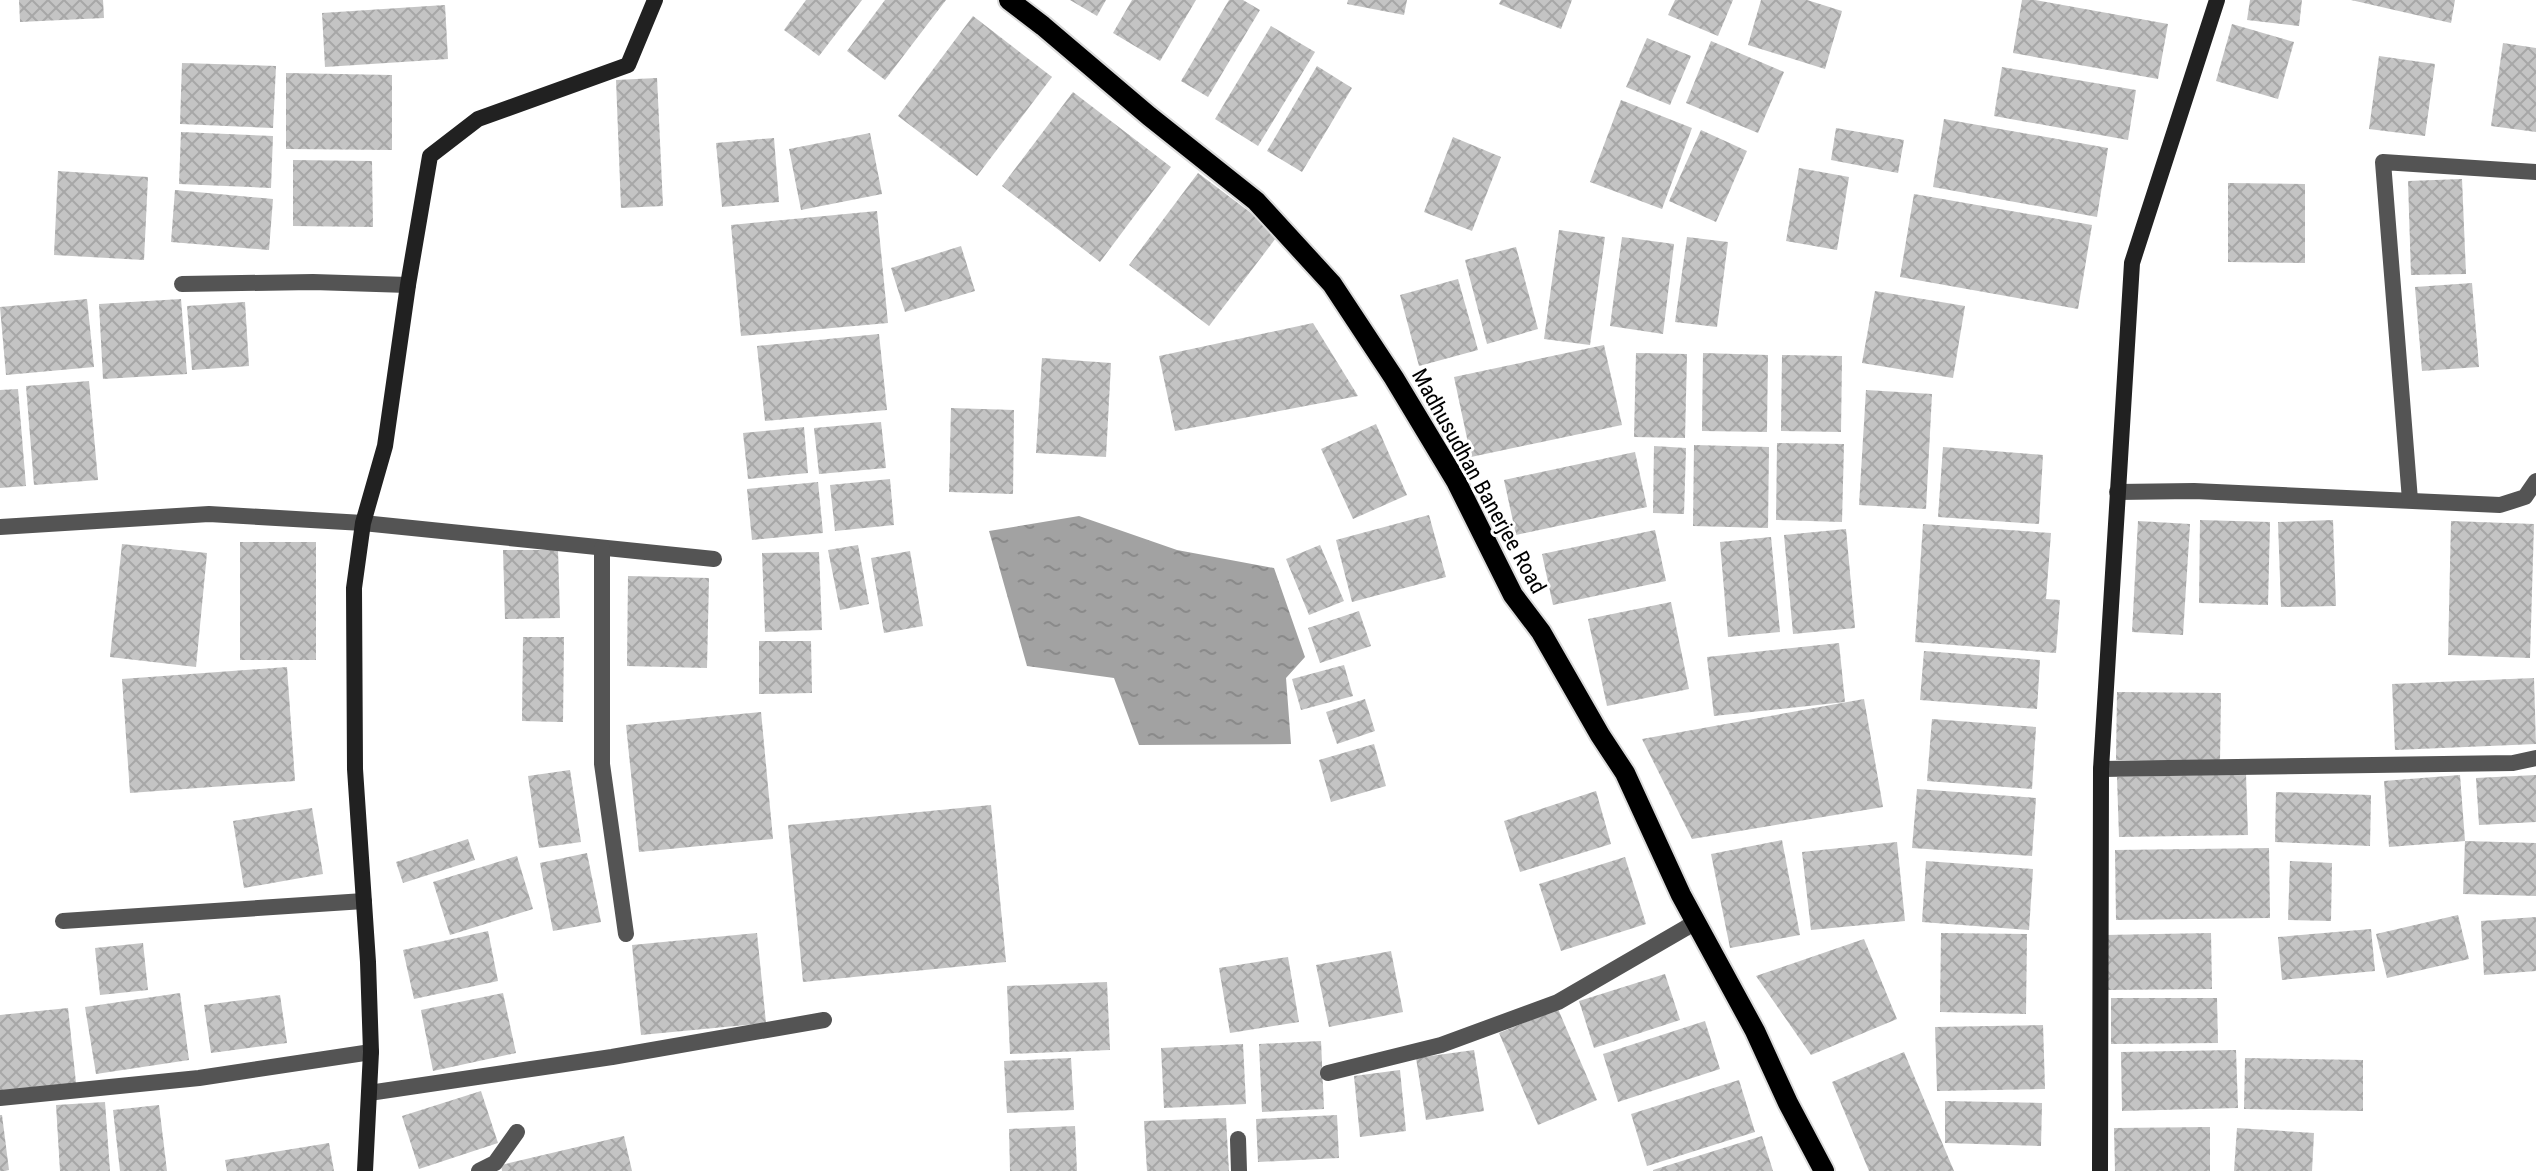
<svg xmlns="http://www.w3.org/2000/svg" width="2536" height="1171" viewBox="0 0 2536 1171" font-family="'Roboto Condensed',sans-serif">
  <defs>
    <pattern id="water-ripples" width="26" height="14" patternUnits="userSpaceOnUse" patternTransform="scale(2)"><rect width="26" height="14" fill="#a2a2a2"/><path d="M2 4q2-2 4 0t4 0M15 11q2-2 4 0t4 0" fill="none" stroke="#8a8a8a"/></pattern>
    <pattern id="building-cross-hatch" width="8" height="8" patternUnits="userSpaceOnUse" patternTransform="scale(2)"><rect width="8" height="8" fill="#c4c4c4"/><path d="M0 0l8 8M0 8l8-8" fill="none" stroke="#a7a7a7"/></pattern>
  </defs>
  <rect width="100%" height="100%" fill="#fff"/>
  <polygon fill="url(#water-ripples)" points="1079,516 1177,550 1274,568 1305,657 1286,678 1291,744 1139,745 1114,678 1027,666 989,531"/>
  <g fill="url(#building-cross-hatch)">
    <polygon points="19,0 103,0 104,18 20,22"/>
    <polygon points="806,0 862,0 819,56 784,30"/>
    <polygon points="885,0 946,0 885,80 847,51"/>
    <polygon points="1070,0 1106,0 1097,16"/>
    <polygon points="1132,0 1196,0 1160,61 1113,33"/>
    <polygon points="1229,0 1243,0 1260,10 1208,97 1181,81"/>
    <polygon points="1348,0 1407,0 1404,15 1347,4"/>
    <polygon points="1501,0 1572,0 1561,29 1499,4"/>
    <polygon points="1675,0 1733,0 1718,36 1668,15"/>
    <polygon points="1761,0 1807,0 1842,11 1825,69 1748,45"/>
    <polygon points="2022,0 2035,0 2168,24 2158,79 2013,53"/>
    <polygon points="2250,0 2302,0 2299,26 2247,20"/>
    <polygon points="2351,0 2455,0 2451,23"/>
    <polygon points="445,5 448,59 325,67 322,13"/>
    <polygon points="973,16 1052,77 977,176 898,116"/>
    <polygon points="2232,24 2294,42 2278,99 2216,81"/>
    <polygon points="1271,26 1315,52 1258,146 1215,119"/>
    <polygon points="1647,38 1691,56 1670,105 1626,87"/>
    <polygon points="1711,41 1784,72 1758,133 1686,103"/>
    <polygon points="2503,43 2536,48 2536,132 2491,126"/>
    <polygon points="2379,56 2435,64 2425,136 2369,129"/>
    <polygon points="182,63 276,66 273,128 180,124"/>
    <polygon points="1317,66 1352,88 1302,172 1267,151"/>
    <polygon points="2002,67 2136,90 2128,140 1994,116"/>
    <polygon points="286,73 392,75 392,150 286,149"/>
    <polygon points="657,78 663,206 621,208 616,80"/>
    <polygon points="1073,92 1171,167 1100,262 1002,186"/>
    <polygon points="1621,100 1692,128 1662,209 1590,182"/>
    <polygon points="1944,119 2108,148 2097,217 1933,187"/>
    <polygon points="1836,128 1904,140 1898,173 1831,160"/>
    <polygon points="1701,130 1747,151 1716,222 1669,201"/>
    <polygon points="181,132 273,136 271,188 179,184"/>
    <polygon points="870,133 882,194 801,210 789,149"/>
    <polygon points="1453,137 1501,157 1472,231 1424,212"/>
    <polygon points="774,138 779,202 722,207 716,143"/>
    <polygon points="293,160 372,161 373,227 293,226"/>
    <polygon points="1799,168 1849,177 1837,250 1786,241"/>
    <polygon points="58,171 148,177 144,260 54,255"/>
    <polygon points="1198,173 1279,234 1209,326 1129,265"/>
    <polygon points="2462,179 2466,274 2411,275 2408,181"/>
    <polygon points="2228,183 2305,184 2305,263 2228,262"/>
    <polygon points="175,190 273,199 269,250 171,242"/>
    <polygon points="1914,194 2092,225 2078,309 1900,277"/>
    <polygon points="877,211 888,323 741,336 731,225"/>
    <polygon points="1559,230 1605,237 1590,345 1544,339"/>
    <polygon points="1622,237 1674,244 1663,334 1610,326"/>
    <polygon points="1687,237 1728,242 1717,327 1675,322"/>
    <polygon points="961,246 975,291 905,312 891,268"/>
    <polygon points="1516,247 1538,329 1487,344 1465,260"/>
    <polygon points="1458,279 1478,350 1419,366 1400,295"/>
    <polygon points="2472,283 2479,367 2422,371 2415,287"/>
    <polygon points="1875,291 1965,306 1953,378 1862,363"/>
    <polygon points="87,299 94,367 6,375 0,307"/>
    <polygon points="181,299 187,374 103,379 99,304"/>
    <polygon points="245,302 249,366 192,370 187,306"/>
    <polygon points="1313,323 1358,396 1175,431 1159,356"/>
    <polygon points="879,334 887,410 765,421 757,346"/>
    <polygon points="1604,345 1622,425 1471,457 1454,377"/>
    <polygon points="1636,353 1687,354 1685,438 1634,437"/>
    <polygon points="1703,353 1768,355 1767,432 1702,431"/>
    <polygon points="1782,355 1842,356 1841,432 1781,431"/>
    <polygon points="1042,358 1111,363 1106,457 1036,453"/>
    <polygon points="89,381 98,480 34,485 26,386"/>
    <polygon points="18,389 26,486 0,488 0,390"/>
    <polygon points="1866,390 1932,394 1926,509 1859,505"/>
    <polygon points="951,408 1014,410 1013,494 949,492"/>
    <polygon points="881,422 886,468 819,474 814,428"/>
    <polygon points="1376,424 1407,495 1353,519 1321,449"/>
    <polygon points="804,427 808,473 748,479 743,433"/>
    <polygon points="1777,443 1844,444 1842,522 1776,520"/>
    <polygon points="1694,445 1769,447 1768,528 1693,526"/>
    <polygon points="1654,446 1686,448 1684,514 1653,513"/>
    <polygon points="1943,447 2043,455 2039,524 1938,517"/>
    <polygon points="1635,452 1647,507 1516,535 1504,480"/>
    <polygon points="890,479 894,525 835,531 830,485"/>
    <polygon points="818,482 823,533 752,540 747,489"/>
    <polygon points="1429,515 1446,577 1352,602 1336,540"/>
    <polygon points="2200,520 2270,522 2268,605 2199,603"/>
    <polygon points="2333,520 2336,606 2281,607 2278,522"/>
    <polygon points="2138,521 2190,524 2183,635 2132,632"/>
    <polygon points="2451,521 2534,524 2530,658 2448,655"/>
    <polygon points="1923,524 2051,533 2046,599 2060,600 2056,653 1915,642"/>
    <polygon points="1846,529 1855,628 1793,634 1784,535"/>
    <polygon points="1655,530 1666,581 1553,605 1542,554"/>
    <polygon points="1771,537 1780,632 1728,637 1720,542"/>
    <rect x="240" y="542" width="76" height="118"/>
    <polygon points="122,544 207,553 196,667 110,657"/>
    <polygon points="858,545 869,604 840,610 828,550"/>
    <polygon points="1320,545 1344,601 1309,615 1286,559"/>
    <polygon points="503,550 558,550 560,618 505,619"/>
    <polygon points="910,551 923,626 884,633 871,558"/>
    <polygon points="819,552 822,630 765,632 762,553"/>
    <polygon points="628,576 709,578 707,668 627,666"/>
    <polygon points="1671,602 1689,689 1607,706 1588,619"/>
    <polygon points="1359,611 1371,646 1320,663 1308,628"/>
    <polygon points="523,637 564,637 563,722 522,721"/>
    <polygon points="759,641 811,641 812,693 759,694"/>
    <polygon points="1839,643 1845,702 1714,716 1707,657"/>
    <polygon points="1924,651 2040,660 2037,709 1920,700"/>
    <polygon points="1344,665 1353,696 1301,710 1292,679"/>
    <polygon points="287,667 295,781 130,793 122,679"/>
    <polygon points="2534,678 2536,744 2395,750 2392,684"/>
    <polygon points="2117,692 2221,693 2220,761 2116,760"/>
    <polygon points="1365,699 1375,731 1337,744 1326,712"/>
    <polygon points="1864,699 1883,807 1692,839 1642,739"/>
    <polygon points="761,712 773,839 639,852 626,725"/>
    <polygon points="1932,719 2036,727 2032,789 1927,781"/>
    <polygon points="1374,744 1386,786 1331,802 1319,760"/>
    <polygon points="570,770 581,842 539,848 528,776"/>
    <polygon points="2246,774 2248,835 2119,837 2117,777"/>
    <polygon points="2460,775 2465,841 2536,843 2536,896 2463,894 2465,841 2389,847 2384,781"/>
    <polygon points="2536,775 2536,822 2479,825 2476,778"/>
    <polygon points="1917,789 2036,798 2032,856 1912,848"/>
    <polygon points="1596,791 1611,844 1520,872 1504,821"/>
    <polygon points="2276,792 2371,795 2370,846 2275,842"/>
    <polygon points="991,805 1006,962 803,982 788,825"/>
    <polygon points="312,808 323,874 244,888 233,821"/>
    <polygon points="468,839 475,860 403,883 396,862"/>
    <polygon points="1782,840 1800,935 1730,948 1711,854"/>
    <polygon points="1897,842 1905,921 1811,930 1802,852"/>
    <polygon points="2269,848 2270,918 2116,920 2115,850"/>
    <polygon points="587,853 601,922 553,931 540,863"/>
    <polygon points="517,856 533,909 450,935 433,882"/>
    <polygon points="1625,857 1646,924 1561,951 1539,884"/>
    <polygon points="1926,861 2033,869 2029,930 1922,922"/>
    <polygon points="2290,861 2332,863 2331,921 2288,920"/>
    <polygon points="2458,915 2469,959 2387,978 2376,934"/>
    <polygon points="2536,917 2536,971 2484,975 2481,921"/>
    <polygon points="2371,929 2375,971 2282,980 2278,937"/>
    <polygon points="488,931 498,981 414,999 403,950"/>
    <polygon points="757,933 766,1023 641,1035 632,945"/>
    <polygon points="1941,933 2027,934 2026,1014 1940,1012"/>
    <polygon points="2211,933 2212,989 2107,990 2105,935"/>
    <polygon points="1864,939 1897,1019 1811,1055 1756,976"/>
    <polygon points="143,943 148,990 100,995 95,948"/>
    <polygon points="1391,951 1403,1012 1329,1027 1316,965"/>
    <polygon points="1288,957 1299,1022 1230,1033 1219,968"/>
    <polygon points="1665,974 1680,1020 1594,1048 1579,1001"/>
    <polygon points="1107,982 1110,1050 1010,1054 1007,986"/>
    <polygon points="180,993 189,1060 96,1074 85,1007"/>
    <polygon points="503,993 516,1053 433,1071 421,1010"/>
    <polygon points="280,995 287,1043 211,1053 204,1005"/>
    <polygon points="2111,998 2217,998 2218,1043 2111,1044"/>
    <polygon points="68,1008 76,1083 0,1091 0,1015"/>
    <polygon points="1558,1009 1597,1100 1538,1125 1499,1033"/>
    <polygon points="1705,1021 1720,1069 1618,1102 1603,1054"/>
    <polygon points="2043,1025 2045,1089 1937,1091 1935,1027"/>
    <polygon points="1321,1041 1324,1109 1262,1112 1259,1044"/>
    <polygon points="1243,1044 1246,1104 1164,1108 1161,1048"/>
    <polygon points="1474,1050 1484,1111 1426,1120 1416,1058"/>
    <polygon points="2236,1050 2238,1108 2122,1111 2121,1052"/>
    <polygon points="1904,1052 1954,1171 1869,1171 1832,1082"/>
    <polygon points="1071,1058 1074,1110 1007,1113 1004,1061"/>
    <polygon points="2245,1058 2363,1060 2363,1111 2244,1109"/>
    <polygon points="1400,1070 1406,1131 1360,1137 1354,1076"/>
    <polygon points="1739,1080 1755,1132 1647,1166 1631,1114"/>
    <polygon points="481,1091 498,1143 419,1169 402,1116"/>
    <polygon points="1945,1101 2042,1103 2041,1146 1945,1143"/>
    <polygon points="105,1102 110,1171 60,1171 56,1105"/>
    <polygon points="159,1105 167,1171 120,1171 113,1110"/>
    <polygon points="0,1115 2,1115 9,1170 5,1171 0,1171"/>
    <polygon points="1337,1115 1339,1158 1258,1162 1256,1119"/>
    <polygon points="1226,1118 1229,1171 1147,1171 1144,1121"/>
    <polygon points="1075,1126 1077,1171 1010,1171 1009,1129"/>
    <polygon points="2210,1127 2210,1171 2115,1171 2114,1128"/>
    <polygon points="2237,1128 2314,1133 2312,1171 2234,1171"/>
    <polygon points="624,1136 632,1171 502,1171 501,1165"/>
    <polygon points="1762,1136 1773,1171 1653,1171 1653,1170"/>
    <polygon points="329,1143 334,1171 227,1171 225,1160"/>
  </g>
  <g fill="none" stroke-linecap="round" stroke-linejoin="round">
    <defs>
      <polyline id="primary" points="1009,0 1043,26 1149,116 1256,201 1332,284 1394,378 1456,481 1513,595 1541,632 1600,735 1625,773 1681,895 1755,1031 1788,1103 1824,1171"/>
    </defs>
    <use href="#primary" stroke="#dbdbdb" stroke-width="24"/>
    <g stroke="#545454" stroke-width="16">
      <polyline points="182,284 313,282 408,285"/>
      <polyline points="2117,492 2194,491 2500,505 2525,497 2536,481"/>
      <polyline points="2410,500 2383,162 2536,172"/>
      <polyline points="0,527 209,514 363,523 714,559"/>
      <polyline points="602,548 602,764 626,934"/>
      <polyline points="2101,769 2513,763 2536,758"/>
      <polyline points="63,921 364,901"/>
      <polyline points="1328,1073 1441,1045 1558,1002 1696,922"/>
      <polyline points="369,1093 612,1057 824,1020"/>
      <polyline points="0,1098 199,1078 371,1052"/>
      <polyline points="1238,1139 1239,1171"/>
      <polyline points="479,1171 495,1163 517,1132"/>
    </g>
    <g stroke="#212121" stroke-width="16">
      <polyline points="365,1171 371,1052 368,962 355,769 354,588 363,523 385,446 408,285 430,156 478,119 628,65 655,0"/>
      <polyline points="2100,1171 2101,769 2132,263 2217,0"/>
    </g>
    <use href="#primary" stroke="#000" stroke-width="20"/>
  </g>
  <g text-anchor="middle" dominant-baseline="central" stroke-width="6" stroke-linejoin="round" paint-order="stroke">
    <g font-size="22" fill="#000" stroke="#fff">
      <text transform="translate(1479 481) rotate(61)">Madhusudhan Banerjee Road</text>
    </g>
  </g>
</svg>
